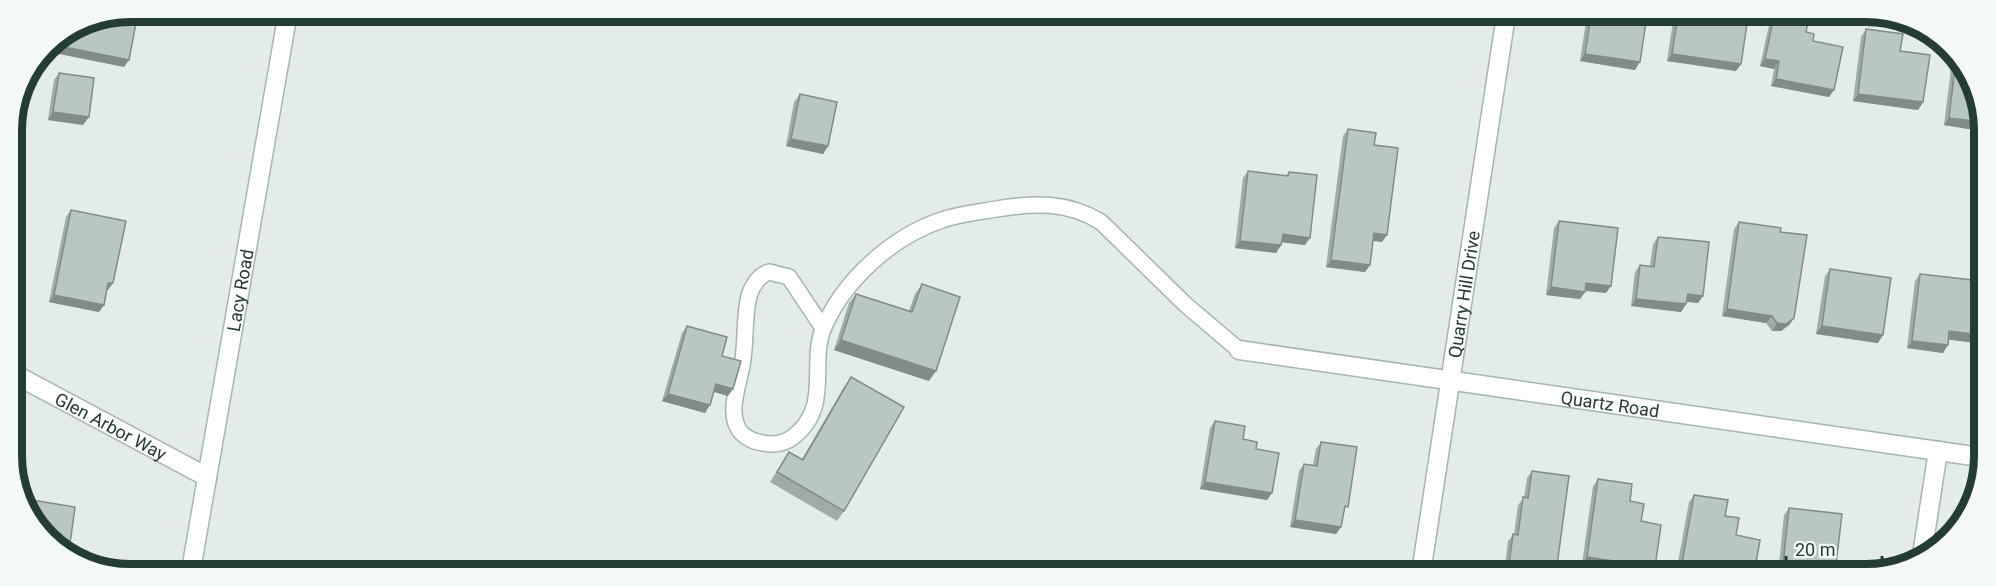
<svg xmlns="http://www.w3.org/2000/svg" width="1996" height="586" viewBox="0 0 1996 586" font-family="Roboto,sans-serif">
  <rect width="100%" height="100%" fill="#e3ece8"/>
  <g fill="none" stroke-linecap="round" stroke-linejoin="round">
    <defs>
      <path id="lane" d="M 823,328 L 789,277 L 769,272 C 759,275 752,286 749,296 C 744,316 746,338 743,359 C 741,379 728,407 737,426 C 741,436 753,442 763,443 C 773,445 784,444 793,437 C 833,406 808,363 824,327 C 844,280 893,236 942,220 C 959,214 979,212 996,209 C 1034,203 1067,201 1101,222 L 1186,305 L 1239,350"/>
      <g id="street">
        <path id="s1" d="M 1239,350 L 1980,457"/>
        <path id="s2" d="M 14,374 L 207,477"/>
        <polyline points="1922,555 1938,451"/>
        <path id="s3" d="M 1421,573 L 1506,15"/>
      </g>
      <g id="secondary">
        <path id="s4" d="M 191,570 L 288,12"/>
      </g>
    </defs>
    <use href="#lane" stroke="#a6b4af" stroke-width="18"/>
    <use href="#street" stroke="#a6b4af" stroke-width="21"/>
    <use href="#secondary" stroke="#a3b7b0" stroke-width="21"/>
    <use href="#lane" stroke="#fff" stroke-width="15"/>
    <use href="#street" stroke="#fff" stroke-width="18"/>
    <use href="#secondary" stroke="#fff" stroke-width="18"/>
  </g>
  <g fill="#9faba6">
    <polygon points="1587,15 1647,15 1635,70 1580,61"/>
    <polygon points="1674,15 1735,16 1741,64 1736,71 1667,61"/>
    <polygon points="1771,16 1806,16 1806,32 1813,41 1829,97 1771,86 1774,69 1760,66"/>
    <polygon points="1866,29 1900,51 1923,102 1918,110 1853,101 1861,37"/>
    <polygon points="1954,56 1982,108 1979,125 1975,130 1944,125 1952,60"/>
    <polygon points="59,73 83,125 48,120 54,80"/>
    <polygon points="800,94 828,146 823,154 786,146 794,102"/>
    <polygon points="1348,129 1374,145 1382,242 1373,241 1370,265 1365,272 1326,267 1343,136"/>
    <polygon points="1248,171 1286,176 1289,172 1305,245 1282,242 1281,245 1276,253 1235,248 1243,178"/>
    <polygon points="71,210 108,290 107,290 104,305 99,312 49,302 66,217"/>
    <polygon points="1559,221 1606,293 1585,291 1580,299 1546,295 1554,228"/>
    <polygon points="1739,222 1780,232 1794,318 1789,325 1781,331 1772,331 1766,323 1722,316 1734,229"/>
    <polygon points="1658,237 1703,296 1698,303 1687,302 1686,304 1681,312 1631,306 1635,272 1640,265 1650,266 1653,244"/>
    <polygon points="1830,269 1878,343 1816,334 1825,276"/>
    <polygon points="1920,274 1980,335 1975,343 1948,339 1943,353 1907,348 1915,281"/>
    <polygon points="922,284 929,381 834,350 849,303 856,294 909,311 915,294"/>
    <polygon points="687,326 722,356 728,396 714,392 705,413 662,401 682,333"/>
    <polygon points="851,377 844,511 837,521 770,482 789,452 802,459 844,387"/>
    <polygon points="1215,421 1243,439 1256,449 1272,493 1267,500 1200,489 1210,428"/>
    <polygon points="1321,442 1343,514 1341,527 1336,534 1290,527 1299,471 1304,464 1313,465 1316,449"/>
    <polygon points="1532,471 1556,573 1504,573 1508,541 1514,534 1518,505 1524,498 1527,478"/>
    <polygon points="1598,479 1630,501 1582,564 1593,486"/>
    <polygon points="1694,495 1725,516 1736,535 1754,574 1676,573 1689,502"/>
    <polygon points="32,500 42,534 28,506"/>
    <polygon points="1789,508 1834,574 1778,574 1784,515"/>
  </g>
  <g fill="#828b87">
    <polygon points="1394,15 1419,15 1417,18"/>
    <polygon points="50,44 129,60 124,67 44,51 47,47"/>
    <polygon points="1585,54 1640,62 1635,70 1580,61"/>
    <polygon points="1672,54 1741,64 1736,71 1667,61"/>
    <polygon points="1765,59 1779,61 1774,69 1760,66"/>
    <polygon points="1776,79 1834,90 1829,97 1771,86"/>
    <polygon points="1858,94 1923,102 1918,110 1853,101"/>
    <polygon points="53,112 89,117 83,125 48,120"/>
    <polygon points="1981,117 1982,117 1982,125 1979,125 1975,130 1944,125 1949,118"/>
    <polygon points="791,139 828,146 823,154 786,146"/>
    <polygon points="1374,233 1387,235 1382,242 1369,240"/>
    <polygon points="1283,234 1310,238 1305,245 1278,242"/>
    <polygon points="1240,241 1281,245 1276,253 1235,248"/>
    <polygon points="1331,260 1370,265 1365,272 1326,267"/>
    <polygon points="108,283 113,283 108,290 103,290"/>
    <polygon points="1586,283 1611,286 1606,293 1581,290"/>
    <polygon points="1551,287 1585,292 1580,299 1546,295"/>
    <polygon points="1688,294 1703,296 1698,303 1683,301"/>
    <polygon points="54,295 104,305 99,312 49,302"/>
    <polygon points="1636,299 1686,304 1681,312 1631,306"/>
    <polygon points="1727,309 1772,316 1766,323 1722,316"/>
    <polygon points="1794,318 1789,325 1781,331 1772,331 1777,323"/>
    <polygon points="1822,326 1883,335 1878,343 1816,334"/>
    <polygon points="1949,331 1980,335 1975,343 1944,339"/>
    <polygon points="841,340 936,371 929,381 834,350"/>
    <polygon points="1912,341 1948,345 1943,353 1907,348"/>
    <polygon points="716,384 733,389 728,396 711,391"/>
    <polygon points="668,394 710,405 705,413 662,401"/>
    <polygon points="1205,482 1272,493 1267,500 1200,489"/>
    <polygon points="1295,520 1341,527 1336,534 1290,527"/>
    <polygon points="1587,557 1655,567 1651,573 1645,573 1582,564"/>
    <polygon points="1681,569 1707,573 1678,573"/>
  </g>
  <g fill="#b9c7c1" stroke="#828b87" stroke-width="1.5">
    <polygon points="122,14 137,17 129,60 50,44 86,21"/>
    <polygon points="1591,15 1647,15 1640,62 1585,54"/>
    <polygon points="1678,15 1735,16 1748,17 1741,64 1672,54"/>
    <polygon points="1774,16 1809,16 1806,32 1814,34 1813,41 1843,47 1834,90 1776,79 1779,61 1765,59"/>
    <polygon points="1866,29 1903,34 1900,51 1930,55 1923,102 1858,94"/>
    <polygon points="1956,59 1982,108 1982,117 1981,117 1981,122 1949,118"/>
    <polygon points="59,73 94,78 89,117 53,112"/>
    <polygon points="800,94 837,102 828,146 791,139"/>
    <polygon points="1348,129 1376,133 1374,145 1398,148 1387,235 1374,233 1370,265 1331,260"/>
    <polygon points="1248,171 1288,176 1289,172 1317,175 1310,238 1283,234 1281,245 1240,241"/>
    <polygon points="71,210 126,221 113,283 108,283 104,305 54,295"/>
    <polygon points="1559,221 1618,228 1611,286 1586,283 1585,292 1551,287"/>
    <polygon points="1739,222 1781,228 1780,232 1807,235 1794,318 1786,324 1777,323 1772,316 1727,309"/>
    <polygon points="1658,237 1709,242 1703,296 1688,294 1686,304 1636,299 1640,265 1654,267"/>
    <polygon points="1830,269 1891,278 1883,335 1822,326"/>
    <polygon points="1920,274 1981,281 1980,335 1949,331 1948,345 1912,341"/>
    <polygon points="922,284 960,297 936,371 841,340 856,294 912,312"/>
    <polygon points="687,326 727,337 722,356 741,361 733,389 716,384 710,405 668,394"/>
    <polygon points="851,377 904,407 844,511 777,472 789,452 803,460"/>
    <polygon points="1215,421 1245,426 1243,439 1257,442 1256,449 1279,453 1272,493 1205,482"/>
    <polygon points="1321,442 1357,447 1348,507 1345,506 1341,527 1295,520 1304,464 1317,466"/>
    <polygon points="1532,471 1569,476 1556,573 1508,573 1513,534 1518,535 1523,497 1528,498"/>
    <polygon points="1598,479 1632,484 1630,501 1644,504 1641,521 1661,525 1655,567 1587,557"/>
    <polygon points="1694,495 1728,500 1725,516 1739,518 1736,535 1760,540 1754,574 1707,573 1681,569"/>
    <polygon points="32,500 75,507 69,551 42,534 30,511"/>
    <polygon points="1789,508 1842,514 1835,573 1828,572 1827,574 1782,574"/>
  </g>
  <g text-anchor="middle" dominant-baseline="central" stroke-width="6" stroke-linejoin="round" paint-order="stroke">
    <g font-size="18" fill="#243c36" stroke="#f4f9f6">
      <text stroke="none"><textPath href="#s4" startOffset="284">Lacy Road</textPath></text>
      <text stroke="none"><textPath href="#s3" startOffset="282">Quarry Hill Drive</textPath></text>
      <text stroke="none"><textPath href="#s1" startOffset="375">Quartz Road</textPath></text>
      <text stroke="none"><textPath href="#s2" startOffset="110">Glen Arbor Way</textPath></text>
    </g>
  </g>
  <path d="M0 0H1996V586H0ZM130 22H1866A108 108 0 0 1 1974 130V456A108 108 0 0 1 1866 564H130A108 108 0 0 1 22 456V130A108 108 0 0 1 130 22Z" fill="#f4f9f6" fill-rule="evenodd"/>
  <path fill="none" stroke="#243c36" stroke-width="8" d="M130 22H1866A108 108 0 0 1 1974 130V456A108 108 0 0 1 1866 564H130A108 108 0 0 1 22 456V130A108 108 0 0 1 130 22Z"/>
  <path d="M1786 556v9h96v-9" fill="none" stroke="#243c36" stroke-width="3"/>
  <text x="1795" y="556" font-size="18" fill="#243c36" stroke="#f4f9f6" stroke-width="4.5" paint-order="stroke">20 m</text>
</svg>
